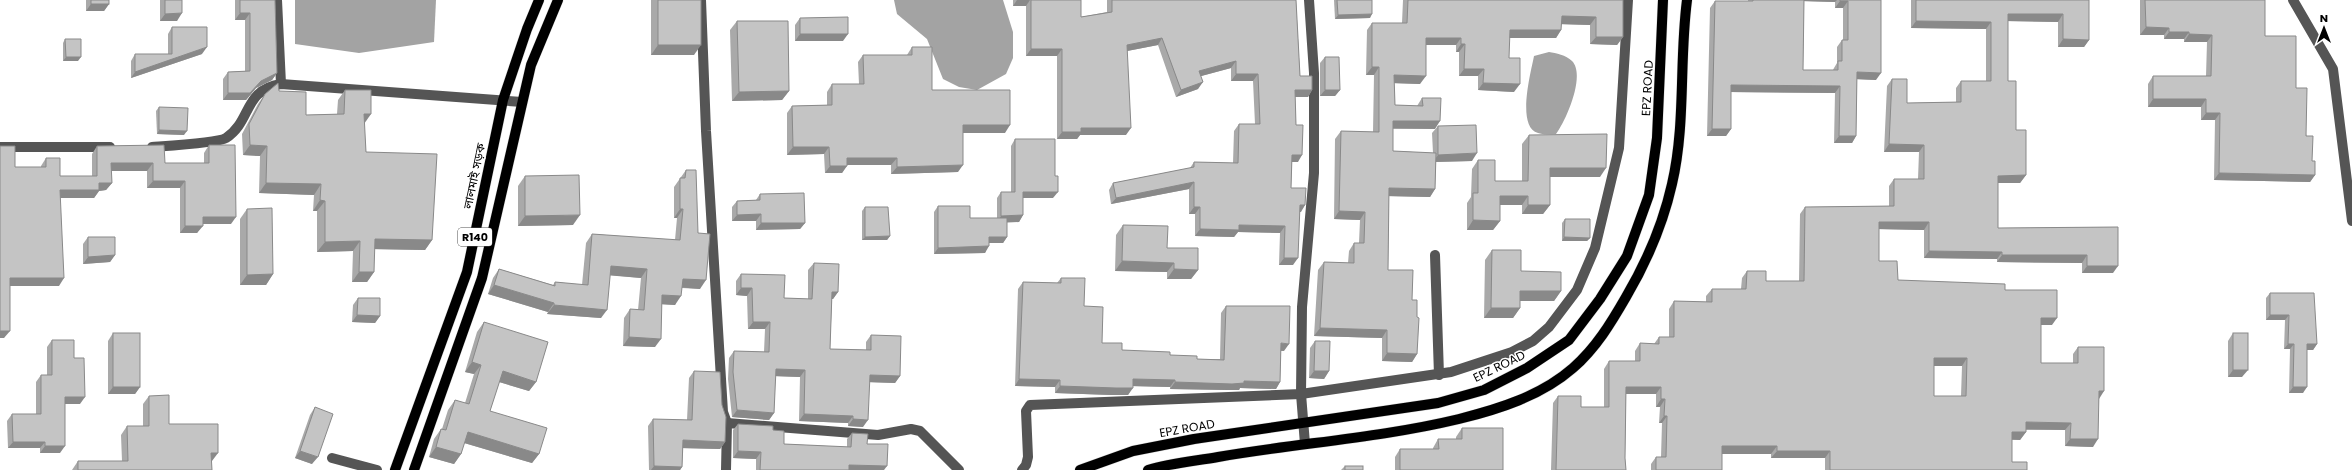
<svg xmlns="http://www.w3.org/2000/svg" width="2352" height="470" viewBox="0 0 2352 470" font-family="Poppins,'Noto Sans Bengali',sans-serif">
  <rect width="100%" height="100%" fill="#fff"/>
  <g fill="#a3a3a3">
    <polygon points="295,0 436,0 434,42 359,53 295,44"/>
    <polygon points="894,0 1003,0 1013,32 1013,58 1006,74 977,90 959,87 943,79 927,39 897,14"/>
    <path d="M 1549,52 C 1556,53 1566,55 1572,61 C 1586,75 1566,121 1556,134 C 1551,134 1543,135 1538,133 C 1516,127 1531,72 1534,56 Z"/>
  </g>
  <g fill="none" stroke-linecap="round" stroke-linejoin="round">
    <defs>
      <g id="major">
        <polyline points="395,470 467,272 503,100 527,29 539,0"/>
        <polyline points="414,470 482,278 531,65 558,0"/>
        <polyline points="1080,470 1133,451 1194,439 1438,403 1484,390 1527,368 1569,340 1600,299 1627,256 1649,195 1657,138 1663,0"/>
        <path d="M 1148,470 C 1170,463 1195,461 1218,457 C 1298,443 1380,438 1459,419 C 1499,409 1541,396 1573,368 C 1596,348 1611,323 1626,297 C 1646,263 1663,224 1672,184 C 1686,124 1679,61 1687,0"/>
      </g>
    </defs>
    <use href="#major" stroke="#dbdbdb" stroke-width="11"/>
    <g stroke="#555" stroke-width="10">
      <polyline points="277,0 281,84"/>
      <polyline points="701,0 706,131 723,412 727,423 726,470"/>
      <polyline points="2293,0 2333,69 2352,221"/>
      <polyline points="0,147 110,147"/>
      <path d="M 152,147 C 165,146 218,143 226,138 C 252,121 243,90 281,84 L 522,102"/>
      <polyline points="1435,255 1439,375"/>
      <polyline points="727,423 878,435 911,429 920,431 959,470"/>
      <polyline points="1305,444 1301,394 1302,307 1314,173 1314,73 1309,0"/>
      <polyline points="332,458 377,470"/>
      <polyline points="1022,470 1026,465 1028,457 1026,411 1030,405 1301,394 1451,372 1512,352 1533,341 1549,327 1577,290 1595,248 1619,148 1628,0"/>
    </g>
    <use href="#major" stroke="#000" stroke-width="10"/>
  </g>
  <g fill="#a9a9a9" fill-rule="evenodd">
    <polygon points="86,0 109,0 109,4 104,11 86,11"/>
    <polygon points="160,0 182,0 177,21 160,21"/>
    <polygon points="235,0 275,0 277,73 272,80 256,88 246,100 223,100 223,79 228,72 245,71 245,20 235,20"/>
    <polygon points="651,0 701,0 694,55 651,55"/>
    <polygon points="1013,0 1081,0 1081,17 1107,12 1107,0 1296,0 1300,76 1312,90 1308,97 1295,97 1296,125 1298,162 1292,162 1291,188 1305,205 1300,212 1293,265 1279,265 1280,233 1238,232 1234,237 1195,236 1195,214 1189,214 1189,189 1111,204 1109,190 1113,183 1190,168 1194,162 1233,163 1234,131 1239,124 1255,124 1253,81 1231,81 1231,68 1201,76 1198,89 1176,97 1158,45 1127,51 1126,135 1080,135 1077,139 1057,139 1057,56 1026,56 1026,6 1013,6"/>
    <polygon points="1334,0 1372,0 1370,18 1335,19"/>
    <polygon points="1403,0 1623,0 1623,37 1617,45 1590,44 1590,25 1561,24 1561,30 1556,38 1509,38 1509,58 1514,92 1478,90 1478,76 1459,76 1459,52 1456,52 1456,45 1426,45 1420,84 1394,83 1395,105 1417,106 1422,98 1435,129 1393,129 1393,151 1433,153 1432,133 1438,126 1472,161 1436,162 1435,189 1430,197 1389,196 1388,270 1412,300 1417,317 1417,354 1412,362 1382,361 1382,338 1314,336 1318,270 1324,262 1348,263 1349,251 1354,243 1359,243 1360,220 1334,219 1335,139 1341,131 1373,132 1374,75 1366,75 1367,30 1372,23 1402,23"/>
    <path d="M 1748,0 L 1881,0 L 1876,80 L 1857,79 L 1856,136 L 1852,143 L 1834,143 L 1835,93 L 1731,92 L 1731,129 L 1726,136 L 1707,136 L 1710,8 L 1715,1 L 1748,1 ZM 1804,1 L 1835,2 L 1835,8 L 1843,8 L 1843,40 L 1842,40 L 1837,47 L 1837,63 L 1834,68 L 1833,70 L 1803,70 Z"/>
    <path d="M 1911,0 L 2089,0 L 2089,40 L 2084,47 L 2058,47 L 2058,22 L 2008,21 L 2008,81 L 2016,130 L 2026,175 L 2020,183 L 1998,183 L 1998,228 L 2118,227 L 2113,273 L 2082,273 L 2082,263 L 1997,262 L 1997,259 L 1924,258 L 1924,230 L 1879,229 L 1879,261 L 1898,280 L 2005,290 L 2052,325 L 2041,325 L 2041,363 L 2073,363 L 2073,354 L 2078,347 L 2099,399 L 2093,447 L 2065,446 L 2065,430 L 2026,430 L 2026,432 L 2020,440 L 2012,440 L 2012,462 L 2027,470 L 1825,470 L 1825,458 L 1771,458 L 1771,454 L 1722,454 L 1722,470 L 1651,470 L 1651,464 L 1656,457 L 1661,457 L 1662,423 L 1659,423 L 1660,407 L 1656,407 L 1656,394 L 1626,394 L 1625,458 L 1626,470 L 1551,470 L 1553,403 L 1558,396 L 1581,407 L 1604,407 L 1604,369 L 1609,361 L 1635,361 L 1635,351 L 1640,343 L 1654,344 L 1659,337 L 1669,337 L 1669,309 L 1674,301 L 1706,302 L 1706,296 L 1712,289 L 1741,289 L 1742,278 L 1747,271 L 1766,281 L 1799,281 L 1800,214 L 1805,207 L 1889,206 L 1889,186 L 1894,179 L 1918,179 L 1919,152 L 1884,152 L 1887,86 L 1892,79 L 1907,103 L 1956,102 L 1956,88 L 1961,81 L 1986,81 L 1986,29 L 1911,28 ZM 1934,366 L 1962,366 L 1961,396 L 1934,396 Z"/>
    <polygon points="2140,0 2236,0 2265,36 2296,88 2312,161 2315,175 2310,182 2214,180 2215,120 2201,120 2201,107 2148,107 2148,84 2153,76 2206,76 2207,42 2184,42 2184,39 2164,39 2164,35 2140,35"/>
    <polygon points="800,18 843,41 795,41 795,25"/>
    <polygon points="737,21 789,91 782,100 732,101 730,30"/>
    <polygon points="172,27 202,54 131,78 131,61 135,54 168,54 168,34"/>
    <polygon points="65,39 78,61 63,61 63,43"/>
    <polygon points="912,47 932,90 1005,133 963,133 958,172 891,174 891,165 847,165 842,173 825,173 824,154 787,155 787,113 792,106 827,105 827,92 832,84 859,84 858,62 863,55 907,55"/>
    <polygon points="1325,57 1340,90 1335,96 1320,96 1320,63"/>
    <polygon points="345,90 364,124 366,152 432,240 425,250 374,249 374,272 367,282 352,282 353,251 317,252 317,211 313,211 314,195 259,193 260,156 243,155 242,134 258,104 265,94 279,91 306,115 337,114 338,100"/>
    <polygon points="159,107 184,135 157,134 156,111"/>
    <polygon points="1529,135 1600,177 1550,177 1550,205 1543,214 1522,214 1522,205 1500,205 1500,221 1493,230 1467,230 1467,203 1471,197 1472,169 1478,160 1495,181 1522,181 1522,144"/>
    <polygon points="1015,139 1053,198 1023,198 1023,215 1019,222 1007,222 1007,237 1003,243 989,243 985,253 934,254 934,212 938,206 970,218 997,218 997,198 1001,192 1011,192 1011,146"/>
    <polygon points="209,145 231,224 203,224 197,233 180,233 180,188 147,188 147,171 111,171 112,183 106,190 99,191 94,198 60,198 59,286 10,286 4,338 15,167 41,167 41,166 46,158 60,176 92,176 92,154 97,146 165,163 204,163 204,153"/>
    <polygon points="686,170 698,233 700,289 682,288 675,305 662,304 655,347 623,346 624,318 630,309 638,310 641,278 610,275 601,318 547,314 548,312 488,294 493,278 499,269 553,285 555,282 582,285 586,243 592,234 675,240 677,218 674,218 674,187"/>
    <polygon points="525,176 573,225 518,226 518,186"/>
    <polygon points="760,194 805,223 800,229 756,230 756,221 732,221 732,207 737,201 756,200"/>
    <polygon points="865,207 890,236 887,240 862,240 862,211"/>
    <polygon points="247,209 273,274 266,285 240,285 240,219"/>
    <polygon points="1565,219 1590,238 1587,241 1562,241 1562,223"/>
    <polygon points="1123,225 1198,270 1191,279 1167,279 1167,272 1115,271 1116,235"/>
    <polygon points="88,237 115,255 110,262 83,264 83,244"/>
    <polygon points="1492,250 1521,271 1561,291 1554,301 1520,301 1520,308 1513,318 1484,318 1485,260"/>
    <polygon points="814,263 838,292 833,299 832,299 830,349 866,350 866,342 871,335 900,376 895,383 869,382 863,427 848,426 848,423 799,421 800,377 775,376 774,413 769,420 732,417 728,379 729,358 734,351 764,352 765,329 748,329 747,296 736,295 736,281 741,274 784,298 808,299 808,270"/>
    <polygon points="1061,278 1084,306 1102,343 1122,350 1197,359 1220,359 1221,313 1226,306 1284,351 1281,351 1280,382 1276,389 1240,388 1239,390 1227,390 1170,389 1170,387 1133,386 1128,395 1111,395 1055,393 1055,387 1015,386 1018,289 1023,282 1057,283"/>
    <polygon points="2270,293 2317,344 2313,350 2307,350 2303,393 2289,393 2290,349 2284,349 2285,320 2266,320 2266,298"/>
    <polygon points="358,298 380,316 375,323 352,322 353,305"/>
    <polygon points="484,322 536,382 529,391 499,382 490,411 539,454 532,463 464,443 461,454 454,464 429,457 434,439 441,429 442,429 448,410 455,400 465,403 474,374 465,372 477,332"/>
    <polygon points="113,333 140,387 135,394 108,394 108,341"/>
    <polygon points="2233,333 2242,377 2228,377 2228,341"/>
    <polygon points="52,340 74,358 80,404 65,404 60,453 40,453 40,448 8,448 7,421 12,414 36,414 36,382 41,375 47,375 47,347"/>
    <polygon points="1315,341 1329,371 1324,379 1309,378 1310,348"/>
    <polygon points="694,371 722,405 725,442 720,449 683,448 682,467 680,470 649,470 648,426 653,419 687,420 689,378"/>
    <polygon points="149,396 169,424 212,461 211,461 212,470 72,470 78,461 122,461 121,435 127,426 143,426 143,404"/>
    <polygon points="315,407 312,464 295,458 310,415"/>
    <polygon points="738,424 773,430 784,444 847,447 847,439 852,433 867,444 884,470 756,470 756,459 733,458 733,430"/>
    <polygon points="1462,428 1503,470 1395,470 1395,457 1400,449 1433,449 1433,448 1438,439 1456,439 1456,437"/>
    <polygon points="1345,466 1363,470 1341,470"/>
  </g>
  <g fill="#898989">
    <polygon points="1017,0 1030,0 1026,6 1013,6"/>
    <polygon points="1800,0 1837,0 1835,2 1799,1"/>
    <polygon points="1840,1 1848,1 1843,8 1835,8"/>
    <polygon points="91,4 109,4 104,11 86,11"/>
    <polygon points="182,13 177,21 160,21 165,14"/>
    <polygon points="240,13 250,13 245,20 235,20"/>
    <polygon points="1372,14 1370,18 1335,19 1338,15"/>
    <polygon points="2008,14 2063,14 2058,22 2003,21"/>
    <polygon points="1562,16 1596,17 1590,25 1556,24"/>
    <polygon points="1916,21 1991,22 1986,29 1911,28"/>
    <polygon points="2146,27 2169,28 2164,35 2140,35"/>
    <polygon points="1510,30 1561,30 1556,38 1504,38"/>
    <polygon points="2169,32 2189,32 2184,39 2164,39"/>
    <polygon points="800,34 848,34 843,41 795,41"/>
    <polygon points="2189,34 2212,35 2207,42 2184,42"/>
    <polygon points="1596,37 1623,37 1617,45 1590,44"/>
    <polygon points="1162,38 1158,45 1122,52 1127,45"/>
    <polygon points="1426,38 1461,38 1456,45 1421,45"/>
    <polygon points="2063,39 2089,40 2084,47 2058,47"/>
    <polygon points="1461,44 1465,44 1459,52 1456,52"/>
    <polygon points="658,45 701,45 694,55 651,55"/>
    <polygon points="207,47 202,54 131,78 135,72"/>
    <polygon points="1031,49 1062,49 1057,56 1026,56"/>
    <polygon points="66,57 81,57 78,61 63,61"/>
    <polygon points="1236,61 1231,68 1194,78 1199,71"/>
    <polygon points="1372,67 1379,67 1374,75 1366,75"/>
    <polygon points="1464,69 1484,69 1478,76 1459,76"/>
    <polygon points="1857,72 1881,73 1876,80 1852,79"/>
    <polygon points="277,73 272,80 256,88 246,100 223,100 228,93 261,81"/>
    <polygon points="1236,74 1258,74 1253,81 1231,81"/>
    <polygon points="1394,75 1426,76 1420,84 1389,83"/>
    <polygon points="1203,82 1198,89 1176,97 1181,90"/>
    <polygon points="1483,83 1520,84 1514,92 1478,90"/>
    <polygon points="1731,85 1840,86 1835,93 1726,92"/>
    <polygon points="1295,90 1312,90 1308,97 1290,97"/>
    <polygon points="1325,90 1340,90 1335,96 1320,96"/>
    <polygon points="789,91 782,100 732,101 739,92"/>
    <polygon points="2153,99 2206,99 2201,107 2148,107"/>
    <polygon points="2206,113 2220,113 2215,120 2201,120"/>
    <polygon points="364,114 371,114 364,124"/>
    <polygon points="1393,121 1440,121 1435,129 1387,128"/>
    <polygon points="963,125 1010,125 1005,133 958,133"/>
    <polygon points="1081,128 1131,128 1126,135 1080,135 1077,139 1057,139 1062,132"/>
    <polygon points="1712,129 1731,129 1726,136 1707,136"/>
    <polygon points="159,130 187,131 184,135 157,134"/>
    <polygon points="1839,136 1856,136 1852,143 1834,143"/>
    <polygon points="1889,144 1924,145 1919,152 1884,152"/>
    <polygon points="250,145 267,146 260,156 243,155"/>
    <polygon points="793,147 829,147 824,154 787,155"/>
    <polygon points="1477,153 1472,161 1433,162 1438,155"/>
    <polygon points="1292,155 1302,155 1298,162 1287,162"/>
    <polygon points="847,158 897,158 891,165 842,165"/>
    <polygon points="111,163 153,163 147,171 106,171"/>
    <polygon points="963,165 958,172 891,174 897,167"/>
    <polygon points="830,166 847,166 842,173 825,173"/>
    <polygon points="1550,168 1606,168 1600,177 1544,177"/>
    <polygon points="2219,173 2315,175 2310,182 2214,180"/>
    <polygon points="2026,175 2020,183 1993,183 1998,176"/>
    <polygon points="153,181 185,181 180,188 147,188"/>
    <polygon points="1194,182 1189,189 1111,204 1116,198"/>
    <polygon points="99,183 112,183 106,190 99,191 94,198 54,198 60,190"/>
    <polygon points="266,183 321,184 314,195 259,193"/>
    <polygon points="1389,188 1435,189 1430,197 1383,196"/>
    <polygon points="1023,192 1058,192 1053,198 1018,198"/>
    <polygon points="1500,196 1528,196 1522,205 1494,205"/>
    <polygon points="320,200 325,201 317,211 313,211"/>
    <polygon points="1300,205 1305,205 1301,212 1295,212"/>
    <polygon points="1528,205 1550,205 1543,214 1522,214"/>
    <polygon points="1194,207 1200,207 1195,214 1189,214"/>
    <polygon points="680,209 683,209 677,218 674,218"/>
    <polygon points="1339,211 1365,212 1360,220 1334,219"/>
    <polygon points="761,214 756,221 732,221 737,215"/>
    <polygon points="580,215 573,225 518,226 525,216"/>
    <polygon points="1023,215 1019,222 997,223 1001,216"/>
    <polygon points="203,217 236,217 231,224 197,224"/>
    <polygon points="1473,220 1500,221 1493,230 1467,230"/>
    <polygon points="1879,222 1929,222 1924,230 1874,229"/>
    <polygon points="761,223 805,223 800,229 756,230"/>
    <polygon points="1239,225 1285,226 1280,233 1238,232 1234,237 1195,236 1200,229"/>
    <polygon points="185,226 203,226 197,233 180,233"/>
    <polygon points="890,236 887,240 862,240 865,237"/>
    <polygon points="989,237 1007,237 1003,243 985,243"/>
    <polygon points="1564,237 1590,238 1587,241 1562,241"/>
    <polygon points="375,239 432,240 425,250 368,249"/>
    <polygon points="360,241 353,251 317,252 325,242"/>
    <polygon points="989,246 985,253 934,254 938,248"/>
    <polygon points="1929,251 2002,252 1997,259 1924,258"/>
    <polygon points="115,255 110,262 83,264 88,257"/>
    <polygon points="2002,255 2087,255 2082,263 1997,262"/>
    <polygon points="1284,258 1298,258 1293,265 1279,265"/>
    <polygon points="1122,261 1174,263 1167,272 1115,271"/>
    <polygon points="611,266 647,269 641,278 605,275"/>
    <polygon points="2087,266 2118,266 2113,273 2082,273"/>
    <polygon points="1174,269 1198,270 1191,279 1167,279"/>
    <polygon points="359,272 374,272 367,282 352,282"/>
    <polygon points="273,274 266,285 240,285 247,275"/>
    <polygon points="10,278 64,278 59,286 5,286"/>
    <polygon points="683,279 706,280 700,289 676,287"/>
    <polygon points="494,285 554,303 548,312 488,294"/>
    <polygon points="741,288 752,288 747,296 736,295"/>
    <polygon points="1520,291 1561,291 1554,301 1514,301"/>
    <polygon points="832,292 838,292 833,299 827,299"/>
    <polygon points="662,295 681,296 675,305 656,304"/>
    <polygon points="554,305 607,310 601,318 547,314"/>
    <polygon points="1491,308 1520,308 1513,318 1484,318"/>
    <polygon points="357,315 380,316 375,323 352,322"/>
    <polygon points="2270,315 2289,315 2285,320 2266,320"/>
    <polygon points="2041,318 2057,318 2052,325 2036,325"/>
    <polygon points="753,322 770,322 765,329 748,329"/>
    <polygon points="1320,328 1387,330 1382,338 1314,336"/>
    <polygon points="0,331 10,331 4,338 0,338"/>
    <polygon points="629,337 661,339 655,347 623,346"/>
    <polygon points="1281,343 1289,344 1284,351 1276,350"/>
    <polygon points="2288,344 2294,344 2290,349 2284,349"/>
    <polygon points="2307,344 2317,344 2313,350 2304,350"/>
    <polygon points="1387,353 1417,354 1412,362 1382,361"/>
    <polygon points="1934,358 1967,358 1962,366 1929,366"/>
    <polygon points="472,362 481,365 474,374 465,372"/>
    <polygon points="776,369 805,370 800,377 771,376"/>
    <polygon points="2233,370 2248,370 2242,377 2228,377"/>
    <polygon points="503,371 536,382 529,391 496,381"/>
    <polygon points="1314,371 1329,371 1324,379 1309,378"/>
    <polygon points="870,375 900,376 895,383 864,382"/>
    <polygon points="1019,379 1060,380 1055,387 1015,386"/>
    <polygon points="1133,379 1175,380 1170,387 1128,386"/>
    <polygon points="1244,381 1280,382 1276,389 1240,388 1239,390 1227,390 1170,389 1175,382"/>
    <polygon points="1060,386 1133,388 1128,395 1111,395 1055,393"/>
    <polygon points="113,387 140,387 135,394 108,394"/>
    <polygon points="1626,387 1661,387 1656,394 1621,394"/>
    <polygon points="2293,387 2307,387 2303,393 2289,393"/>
    <polygon points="2099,391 2104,391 2099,399"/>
    <polygon points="65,397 85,397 80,404 60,404"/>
    <polygon points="1661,399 1665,399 1660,407 1656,407"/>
    <polygon points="737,410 774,413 769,420 732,417"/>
    <polygon points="804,414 853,416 848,423 799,421"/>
    <polygon points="1664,416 1667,416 1662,423 1659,423"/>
    <polygon points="853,419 868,420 863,427 848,426"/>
    <polygon points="2026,422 2071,423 2065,430 2020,429"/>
    <polygon points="468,432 539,454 532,463 461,442"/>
    <polygon points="2012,432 2026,432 2020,440 2006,439"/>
    <polygon points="2070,439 2098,439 2093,447 2065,446"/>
    <polygon points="683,440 725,442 720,449 678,448"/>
    <polygon points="13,442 45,442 40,448 8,448"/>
    <polygon points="45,446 65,446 60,453 40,453"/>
    <polygon points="1722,446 1777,446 1771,454 1717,454"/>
    <polygon points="436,447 461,454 454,464 429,457"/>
    <polygon points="300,451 318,457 312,464 295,458"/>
    <polygon points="738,451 761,452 756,459 733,458"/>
    <polygon points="1777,451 1830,451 1825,458 1771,458"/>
    <polygon points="211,453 218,453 212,461 206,461"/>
    <polygon points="849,465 887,466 884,470 845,470"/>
    <polygon points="654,466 682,467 680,470 651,470"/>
  </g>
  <g fill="#c4c4c4" stroke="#898989" fill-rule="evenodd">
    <rect x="91" y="0" width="18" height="4"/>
    <polygon points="165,0 182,0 182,13 165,14"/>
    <polygon points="240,0 275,0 277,73 261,81 250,93 228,93 228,72 250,71 250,13 240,13"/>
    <rect x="658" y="0" width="43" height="45"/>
    <polygon points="1031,0 1081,0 1081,17 1112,12 1112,0 1296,0 1300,76 1312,76 1312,90 1295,90 1296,125 1303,125 1302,155 1292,155 1291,188 1306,188 1305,205 1300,205 1298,258 1284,258 1285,226 1239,225 1239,230 1200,229 1200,207 1194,207 1194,182 1116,198 1113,183 1194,167 1194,162 1238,163 1239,124 1260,124 1258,74 1236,74 1236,61 1199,71 1203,82 1181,90 1162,38 1127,45 1131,128 1081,128 1081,132 1062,132 1062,49 1031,49"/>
    <polygon points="1337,0 1372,0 1372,14 1338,15"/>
    <polygon points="1408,0 1623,0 1623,37 1596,37 1596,17 1562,16 1561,30 1510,30 1509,58 1520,58 1520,84 1483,83 1484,69 1464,69 1465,44 1461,44 1461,38 1426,38 1426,76 1394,75 1395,105 1423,106 1422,98 1441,98 1440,121 1393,121 1393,151 1436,153 1435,189 1389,188 1388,270 1413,270 1412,300 1417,300 1417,317 1419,318 1417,354 1387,353 1387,330 1320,328 1324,262 1354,263 1354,243 1364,243 1365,212 1339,211 1341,131 1379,132 1379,67 1372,67 1372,23 1407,23"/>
    <polygon points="1753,0 1804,0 1803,70 1838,70 1838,61 1842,61 1842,40 1848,40 1848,1 1840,1 1840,0 1881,0 1881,73 1857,72 1856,136 1839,136 1840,86 1731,85 1731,129 1712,129 1715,1 1753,1"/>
    <path d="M 1916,0 L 2089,0 L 2089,40 L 2063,39 L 2063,14 L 2008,14 L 2008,81 L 2016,81 L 2016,130 L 2026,130 L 2026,175 L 1998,176 L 1998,228 L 2118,227 L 2118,266 L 2087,266 L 2087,255 L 2002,255 L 2002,252 L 1929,251 L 1929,222 L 1879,222 L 1879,261 L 1897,261 L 1898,280 L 2005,284 L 2005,290 L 2057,290 L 2057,318 L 2041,318 L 2041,363 L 2078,363 L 2078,347 L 2104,347 L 2104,391 L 2099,391 L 2098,439 L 2070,439 L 2071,423 L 2026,422 L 2026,432 L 2012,432 L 2012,462 L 2027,462 L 2027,470 L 1830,470 L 1830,451 L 1777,451 L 1777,446 L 1722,446 L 1722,470 L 1656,470 L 1656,457 L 1666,457 L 1667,416 L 1664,416 L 1665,399 L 1661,399 L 1661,387 L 1626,387 L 1625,458 L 1626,470 L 1556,470 L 1558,396 L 1581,396 L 1581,407 L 1609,407 L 1609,361 L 1640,361 L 1640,343 L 1659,344 L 1659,337 L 1674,337 L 1674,301 L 1712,302 L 1712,289 L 1746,289 L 1747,271 L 1766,271 L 1766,281 L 1804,281 L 1805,207 L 1894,206 L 1894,179 L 1924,179 L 1924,145 L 1889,144 L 1892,79 L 1907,79 L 1907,103 L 1961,102 L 1961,81 L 1991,81 L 1991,22 L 1916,21 ZM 1934,358 L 1967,358 L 1966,396 L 1934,396 Z"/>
    <polygon points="2145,0 2265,0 2265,36 2296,36 2296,88 2307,88 2306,136 2313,136 2312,161 2315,161 2315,175 2219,173 2220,113 2206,113 2206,99 2153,99 2153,76 2211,76 2212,35 2189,34 2189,32 2169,32 2169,28 2146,27"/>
    <polygon points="848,17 848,34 800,34 800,18"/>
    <polygon points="737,21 788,21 789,91 739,92"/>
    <polygon points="172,27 207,27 207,47 135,72 135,54 172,54"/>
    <polygon points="65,39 81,39 81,57 66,57"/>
    <polygon points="912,47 932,47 932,90 1010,90 1010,125 963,125 963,165 897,167 897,158 847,158 847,166 830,166 829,147 793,147 792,106 832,105 832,84 864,84 863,55 912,55"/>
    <polygon points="1325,57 1339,57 1340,90 1325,90"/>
    <polygon points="278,83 279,91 306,92 306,115 344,114 345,90 371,90 371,114 364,114 366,152 437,154 432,240 375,239 374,272 359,272 360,241 325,242 325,201 320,200 321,184 266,183 267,146 250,145 249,124 265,94"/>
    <polygon points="159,107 188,108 187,131 159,130"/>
    <polygon points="1476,125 1477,153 1438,155 1438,126"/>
    <polygon points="1607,134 1606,168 1550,168 1550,205 1528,205 1528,196 1500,196 1500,221 1473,220 1473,193 1478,193 1478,160 1495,160 1495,181 1528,181 1529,135"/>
    <polygon points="1015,139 1055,139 1055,176 1058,176 1058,192 1023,192 1023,215 1001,216 1001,192 1015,192"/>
    <polygon points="164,145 165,163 209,163 209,145 235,145 236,217 203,217 203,226 185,226 185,181 153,181 153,163 111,163 112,183 99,183 99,190 60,190 64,278 10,278 10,331 0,331 0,146 15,146 15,167 46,167 46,158 60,158 60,176 97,176 97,146"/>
    <polygon points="686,170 696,170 698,233 710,234 706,280 683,279 681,296 662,295 661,339 629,337 630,309 644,310 647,269 611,266 607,310 554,305 554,303 494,285 499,269 555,286 555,282 588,285 592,234 680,240 683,209 680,209 680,178 685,178"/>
    <polygon points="579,175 580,215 525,216 525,176"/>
    <polygon points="804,193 805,223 761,223 761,214 737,215 737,201 760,200 760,194"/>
    <polygon points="938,206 970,206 970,218 1007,218 1007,237 989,237 989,246 938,248"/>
    <polygon points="865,207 888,207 890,236 865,237"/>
    <polygon points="272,208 273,274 247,275 247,209"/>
    <polygon points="1565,219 1590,219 1590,238 1564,237"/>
    <polygon points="1123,225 1168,226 1167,248 1198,248 1198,270 1174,269 1174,263 1122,261"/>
    <polygon points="88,237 115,237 115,255 88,257"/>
    <polygon points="1492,250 1521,250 1521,271 1561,272 1561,291 1520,291 1520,308 1491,308"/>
    <polygon points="814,263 839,264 838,292 832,292 830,349 871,350 871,335 901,336 900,376 870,375 868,420 853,419 853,416 804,414 805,370 776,369 774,413 737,410 733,372 734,351 769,352 770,322 753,322 752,288 741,288 741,274 785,275 784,298 812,299"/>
    <polygon points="1061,278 1085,278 1084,306 1103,307 1102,343 1122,343 1122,350 1170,352 1170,355 1197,356 1197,359 1224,360 1226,306 1290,306 1289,344 1281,343 1280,382 1244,381 1244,383 1232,384 1175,382 1175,380 1133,379 1133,388 1116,388 1060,386 1060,380 1019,379 1023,282 1061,283"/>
    <polygon points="2270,293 2314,293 2317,344 2307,344 2307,387 2293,387 2294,344 2288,344 2289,315 2270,315"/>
    <polygon points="358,298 380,298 380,316 357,315"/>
    <polygon points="484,322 548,342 536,382 503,371 490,411 547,428 539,454 468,432 461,454 436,447 441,429 446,430 455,400 469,404 481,365 472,362"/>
    <rect x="113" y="333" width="27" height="54"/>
    <rect x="2233" y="333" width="15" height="37"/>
    <polygon points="52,340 74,340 74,358 84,358 85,397 65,397 65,446 45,446 45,442 13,442 12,414 41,414 41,375 52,375"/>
    <polygon points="1315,341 1330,341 1329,371 1314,371"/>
    <polygon points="694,371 720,372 722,405 726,417 725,442 683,440 682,467 654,466 653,419 692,420"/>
    <polygon points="169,395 169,424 218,424 218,453 211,453 212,470 78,470 78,461 128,461 127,426 149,426 149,396"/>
    <polygon points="315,407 333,414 318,457 300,451"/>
    <polygon points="738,424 773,426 773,430 784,431 784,444 851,447 852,433 868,434 867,444 888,444 887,466 849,465 849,470 760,470 761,452 738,451"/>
    <polygon points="1462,428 1503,428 1503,470 1400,470 1400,449 1439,449 1438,439 1462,439"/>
    <rect x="1345" y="466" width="18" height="4"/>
  </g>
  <g text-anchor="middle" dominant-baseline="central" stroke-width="3" stroke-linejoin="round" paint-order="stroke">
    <rect fill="#fff" stroke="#4c4c4c" stroke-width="1" x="458" y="228" width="34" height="18" rx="3"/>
    <g font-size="11" font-weight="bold" fill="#000">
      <text x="475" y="237">R140</text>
    </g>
    <g font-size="12" fill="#000" stroke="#fff">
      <text transform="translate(1647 88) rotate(-87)">EPZ ROAD</text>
      <text transform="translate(474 176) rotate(-78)">লালমাই সড়ক</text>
      <text transform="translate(1499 366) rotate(-26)">EPZ ROAD</text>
      <text transform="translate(1187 428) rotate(-10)">EPZ ROAD</text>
    </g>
  </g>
  <g transform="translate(2324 28)" stroke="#ffffff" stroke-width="3" paint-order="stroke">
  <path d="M0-3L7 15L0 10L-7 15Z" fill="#000000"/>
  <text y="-6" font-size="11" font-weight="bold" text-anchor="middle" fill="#000000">N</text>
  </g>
</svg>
